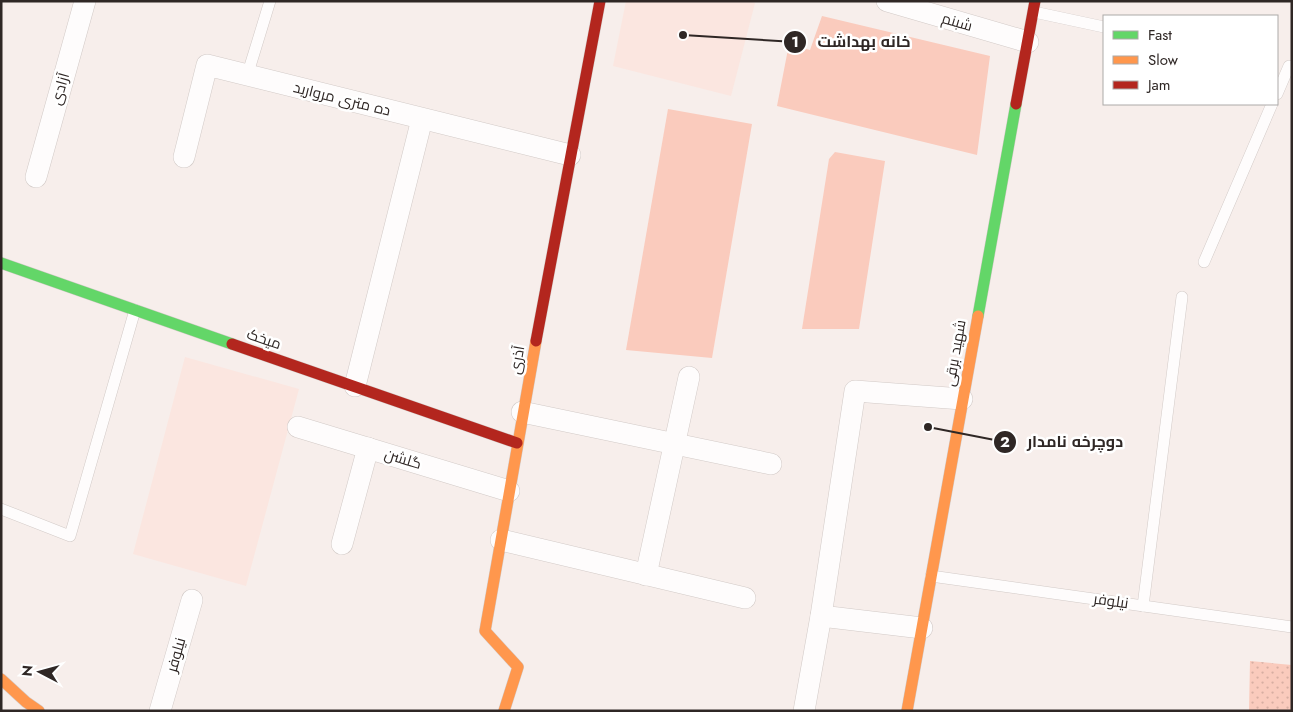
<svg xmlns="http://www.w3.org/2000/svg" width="1293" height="712" viewBox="0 0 1293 712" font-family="Jost,Cairo,sans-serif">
  <defs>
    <pattern id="grass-dots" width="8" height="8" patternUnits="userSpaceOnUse" patternTransform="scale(1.25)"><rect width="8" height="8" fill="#facbbd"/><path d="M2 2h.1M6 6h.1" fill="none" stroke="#d7aea2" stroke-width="1.8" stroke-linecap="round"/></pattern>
  </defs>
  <rect width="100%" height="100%" fill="#f7eeeb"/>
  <g fill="#fbe6e0">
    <polygon points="626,1 749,1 755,3 731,96 613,66"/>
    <polygon points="185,357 299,389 246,586 133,554"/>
  </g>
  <polygon fill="url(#grass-dots)" points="1250,661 1292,665 1292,711 1249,711"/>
  <g fill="#facbbd">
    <polygon points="822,16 990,56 977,155 777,106 789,44 810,50"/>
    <polygon points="668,109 752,124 712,358 626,350"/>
    <polygon points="835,152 885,161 859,329 802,329 829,159"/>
  </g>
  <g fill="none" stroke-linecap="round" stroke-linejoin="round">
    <defs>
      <g id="lane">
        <polyline points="1034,12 1104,27"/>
        <polyline points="247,76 270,1"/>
        <polyline points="1277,94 1289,66"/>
        <polyline points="1204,262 1272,104"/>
        <polyline points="1,509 70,536 135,310"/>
        <polyline points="931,576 1292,627"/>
        <polyline points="1143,606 1182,297"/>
      </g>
      <g id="street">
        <polyline points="887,1 1028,42"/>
        <polyline points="184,157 207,65 570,155"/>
        <polyline points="36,177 85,1"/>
        <polyline points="355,386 422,119"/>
        <polyline points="522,412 771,464"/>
        <polyline points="298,427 509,491"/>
        <polyline points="501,540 745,598"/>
        <polyline points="342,544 368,448"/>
        <polyline points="646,575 689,377"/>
        <polyline points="821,616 922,628"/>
        <polyline points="160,711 192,600"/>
        <polyline points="804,711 821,616 855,391 962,399"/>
      </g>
      <g id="fast">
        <polyline points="1,263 232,344"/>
        <polyline points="978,316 1016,104"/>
      </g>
      <g id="slow">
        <polyline points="1,679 26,702 39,711"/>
        <polyline points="504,711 518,667 485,631 536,341"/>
        <polyline points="907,711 978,316"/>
      </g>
      <g id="jam">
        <polyline points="1016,104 1035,1"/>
        <polyline points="536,341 600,1"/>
        <polyline points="232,344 517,443"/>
      </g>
    </defs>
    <use href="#lane" stroke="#d2cac7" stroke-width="12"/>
    <use href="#street" stroke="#d2cac7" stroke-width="22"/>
    <use href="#fast" stroke="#d2cac7" stroke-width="12"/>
    <use href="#slow" stroke="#d2cac7" stroke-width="12"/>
    <use href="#jam" stroke="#d2cac7" stroke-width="12"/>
    <use href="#lane" stroke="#fefcfc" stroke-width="11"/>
    <use href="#street" stroke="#fefcfc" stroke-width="21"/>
    <use href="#fast" stroke="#63d668" stroke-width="11"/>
    <use href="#slow" stroke="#ff974d" stroke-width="11"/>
    <use href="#jam" stroke="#b3261e" stroke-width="11"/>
  </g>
  <g text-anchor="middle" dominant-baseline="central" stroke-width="5" stroke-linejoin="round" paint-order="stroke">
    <g font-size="15" fill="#2f2725" stroke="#fff">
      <text transform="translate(957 22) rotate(16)">شبنم</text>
      <text transform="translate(60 89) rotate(-74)">آزادی</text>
      <text transform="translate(342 99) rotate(14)">ده متری مروارید</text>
      <text transform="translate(264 339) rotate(19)">میخک</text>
      <text transform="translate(955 353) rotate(-80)">شهید برقی</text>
      <text transform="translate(517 360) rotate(-80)">آذری</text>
      <text transform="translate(403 459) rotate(17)">گلشن</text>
      <text transform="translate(1111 601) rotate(8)">نیلوفر</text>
      <text transform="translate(176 655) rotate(-74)">نیلوفر</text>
    </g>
  </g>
  <path fill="none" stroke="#2f2725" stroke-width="2" d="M683 35L795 42M928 427L1005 442"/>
  <g fill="#2f2725" stroke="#fff" stroke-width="2">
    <circle cx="683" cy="35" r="5"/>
    <circle cx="928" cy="427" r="5"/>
    <circle cx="795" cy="42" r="12"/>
    <circle cx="1005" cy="442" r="12"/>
  </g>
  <g font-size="15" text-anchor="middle" font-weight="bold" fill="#fff">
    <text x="795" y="47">1</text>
    <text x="1005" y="447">2</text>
  </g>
  <g font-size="16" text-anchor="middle" font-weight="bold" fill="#2f2725" stroke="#fff" stroke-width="5" stroke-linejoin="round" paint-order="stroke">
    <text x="864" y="47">خانه بهداشت</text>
    <text x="1075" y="447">دوچرخه نامدار</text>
  </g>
  <rect width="1293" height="712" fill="none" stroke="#2f2725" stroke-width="5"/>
  <rect x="1103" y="15" width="175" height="90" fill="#ffffff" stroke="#aca9a8"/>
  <rect x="1113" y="31" width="25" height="8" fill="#63d668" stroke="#aca9a8"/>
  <text x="1148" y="40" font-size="15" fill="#2f2725">Fast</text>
  <rect x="1113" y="56" width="25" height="8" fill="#ff974d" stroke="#aca9a8"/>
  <text x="1148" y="65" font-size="15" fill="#2f2725">Slow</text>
  <rect x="1113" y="81" width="25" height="8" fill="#b3261e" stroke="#aca9a8"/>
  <text x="1148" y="90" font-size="15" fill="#2f2725">Jam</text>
  <g transform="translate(40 672) rotate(276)" stroke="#ffffff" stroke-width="4" paint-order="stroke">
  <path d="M0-4L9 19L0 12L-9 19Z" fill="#2f2725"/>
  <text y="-8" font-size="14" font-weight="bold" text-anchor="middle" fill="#2f2725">N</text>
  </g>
</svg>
